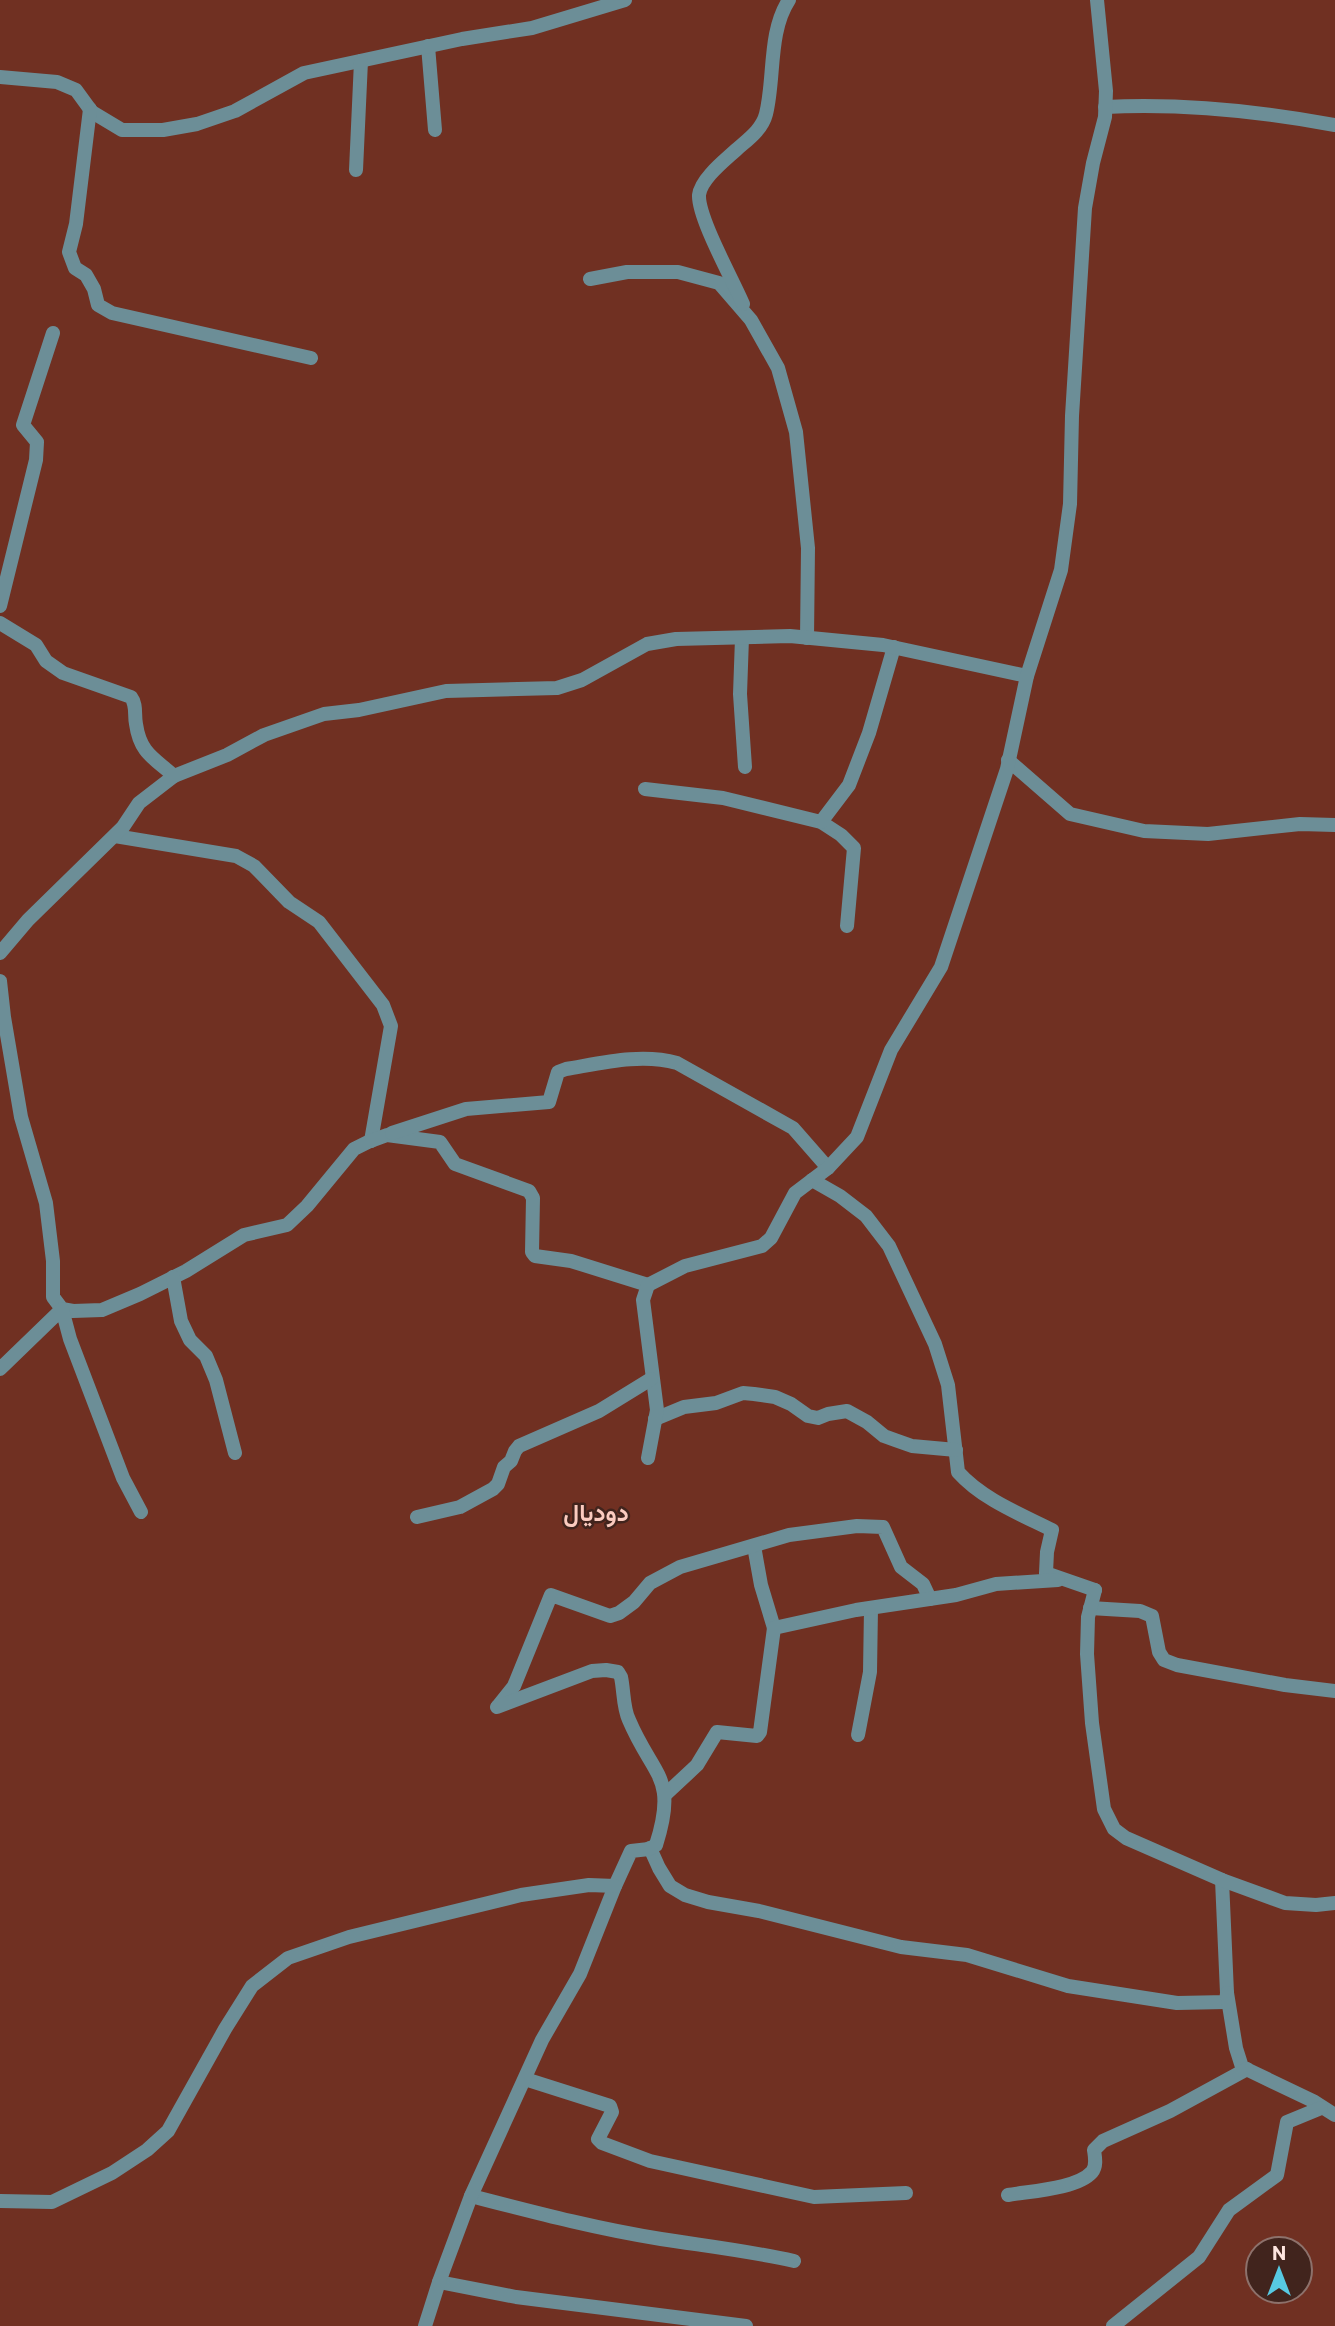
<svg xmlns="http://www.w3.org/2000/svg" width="1335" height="2326" viewBox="0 0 1335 2326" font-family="Commissioner,Vazirmatn,sans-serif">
  <rect width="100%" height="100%" fill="#703022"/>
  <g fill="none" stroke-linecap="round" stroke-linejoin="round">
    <g stroke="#6c8e97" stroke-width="14">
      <polyline points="428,46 435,130"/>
      <polyline points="0,77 57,82 76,90 92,112 122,130 163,130 197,124 235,111 304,73 462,39 532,28 625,0"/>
      <path d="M 1105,107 C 1183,103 1259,111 1335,125"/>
      <polyline points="90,109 76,224 69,252 75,268 86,275 94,289 98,305 112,313 311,358"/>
      <polyline points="356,170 361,61"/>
      <polyline points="590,279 627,272 678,272 719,283 751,320 778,368 796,432 808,548 807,638"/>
      <path d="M 743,304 C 733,280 698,218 699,195 C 701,179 724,161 736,150 C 747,140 762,130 766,114 C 775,78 768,32 789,0"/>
      <polyline points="0,606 36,460 37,442 23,425 53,333"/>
      <path d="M 0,623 L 36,645 L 46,661 L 63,673 L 131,697 C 137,705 134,714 136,724 C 140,753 154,758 174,776"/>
      <polyline points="742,638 740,694 745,767"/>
      <polyline points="1008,760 1070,814 1144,831 1208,834 1300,824 1335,825"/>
      <polyline points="645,789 723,798 821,822 841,835 854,848 847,926"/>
      <polyline points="821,822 849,785 869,733 894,647"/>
      <polyline points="115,836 236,856 254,866 289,902 319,922 383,1005 391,1026 371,1141"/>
      <polyline points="0,953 28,920 123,827 139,803 174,776 227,755 264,735 324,714 359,710 446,691 557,688 582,680 647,644 676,639 790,636 883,645 1027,676"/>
      <polyline points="0,981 4,1017 21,1117 46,1203 53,1261 53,1297 62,1309 73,1311 102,1310 140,1294 186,1271 244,1235 287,1225 307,1206 354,1149 368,1142 387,1135 440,1142 455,1164 529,1191 533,1198 532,1252 535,1256 571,1261 648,1285"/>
      <path d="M 392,1133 L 466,1109 L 549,1102 L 558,1072 L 566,1069 C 602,1063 641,1053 677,1063 L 793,1128 L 828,1168"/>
      <path d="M 812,1180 L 840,1196 L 866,1216 L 889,1246 L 935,1344 L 948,1385 L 958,1472 C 982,1499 1020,1514 1052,1530 L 1047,1552 L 1046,1573 L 1095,1590"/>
      <polyline points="173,1277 181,1321 190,1340 206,1356 216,1380 235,1453"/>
      <polyline points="0,1369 62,1309 70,1339 123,1478 141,1512"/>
      <polyline points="655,1419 684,1407 716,1403 743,1393 754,1394 775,1397 791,1404 808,1416 818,1418 828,1414 847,1411 867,1422 884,1436 895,1440 912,1446 956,1450"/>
      <polyline points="648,1458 657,1410 643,1300 648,1285 685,1266 762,1246 771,1238 795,1193 828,1168 857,1137 891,1050 941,967 1007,769 1027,676 1061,570 1070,504 1072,416 1085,208 1093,163 1105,117 1106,91 1097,0"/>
      <polyline points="417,1517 460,1507 493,1489 498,1484 504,1467 511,1461 515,1451 519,1446 599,1411 651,1379"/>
      <polyline points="754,1546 761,1585 774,1628"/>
      <polyline points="1090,1608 1140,1611 1152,1616 1159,1652 1164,1660 1177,1665 1285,1685 1335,1691"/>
      <polyline points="498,1706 514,1686 551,1595 610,1616 619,1613 634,1602 650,1583 680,1567 789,1535 857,1526 883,1527 901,1567 923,1584 930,1599"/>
      <polyline points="858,1735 870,1672 871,1608"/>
      <polyline points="666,1794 697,1765 717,1732 757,1736 760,1732 774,1628 856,1610 956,1595 996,1584 1058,1580"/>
      <polyline points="650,1848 659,1868 670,1886 685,1895 708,1902 759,1911 901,1947 967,1955 1068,1986 1177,2003 1226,2002 1227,1993 1222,1880"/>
      <polyline points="1227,1993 1236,2048 1242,2067 1313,2101 1335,2115"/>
      <polyline points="525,2079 610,2106 612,2112 598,2139 602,2143 650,2161 814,2197 906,2193"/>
      <path d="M 1008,2195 C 1030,2191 1077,2189 1092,2172 C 1097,2166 1095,2157 1094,2150 L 1103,2141 L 1170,2111 L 1247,2069"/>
      <path d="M 471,2196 C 533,2212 597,2229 661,2239 C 706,2246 750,2251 794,2261"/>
      <polyline points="439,2282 516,2297 746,2326"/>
      <path d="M 425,2326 L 439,2282 L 471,2196 L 542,2040 L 580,1974 L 615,1886 L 631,1851 L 649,1849 L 656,1845 C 678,1776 653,1777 629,1720 C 623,1708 624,1691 621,1677 L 618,1672 L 606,1670 L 592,1671 L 497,1707"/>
      <polyline points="1113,2326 1199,2257 1229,2210 1277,2175 1287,2122 1321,2108"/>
    </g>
    <g stroke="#6c8e97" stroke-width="14">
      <polyline points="1095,1590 1088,1617 1087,1654 1092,1723 1104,1809 1114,1829 1126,1838 1222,1880 1285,1903 1316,1905 1335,1903"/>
      <polyline points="0,2201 52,2202 112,2173 147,2150 168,2131 225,2029 252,1986 288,1958 349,1937 521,1895 589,1885 615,1886"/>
    </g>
  </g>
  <g text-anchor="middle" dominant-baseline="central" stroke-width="5" stroke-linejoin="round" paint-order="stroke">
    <g font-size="24" font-weight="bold" fill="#fbcbbf" stroke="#41241d">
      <text x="596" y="1511">دودیال</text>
    </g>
  </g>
  <g transform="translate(1279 2270)"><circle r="33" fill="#41241d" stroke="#8d716b" stroke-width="2"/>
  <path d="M0-5L12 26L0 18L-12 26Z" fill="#57c9e2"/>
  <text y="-10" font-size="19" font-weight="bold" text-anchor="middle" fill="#fee5df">N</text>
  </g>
</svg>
